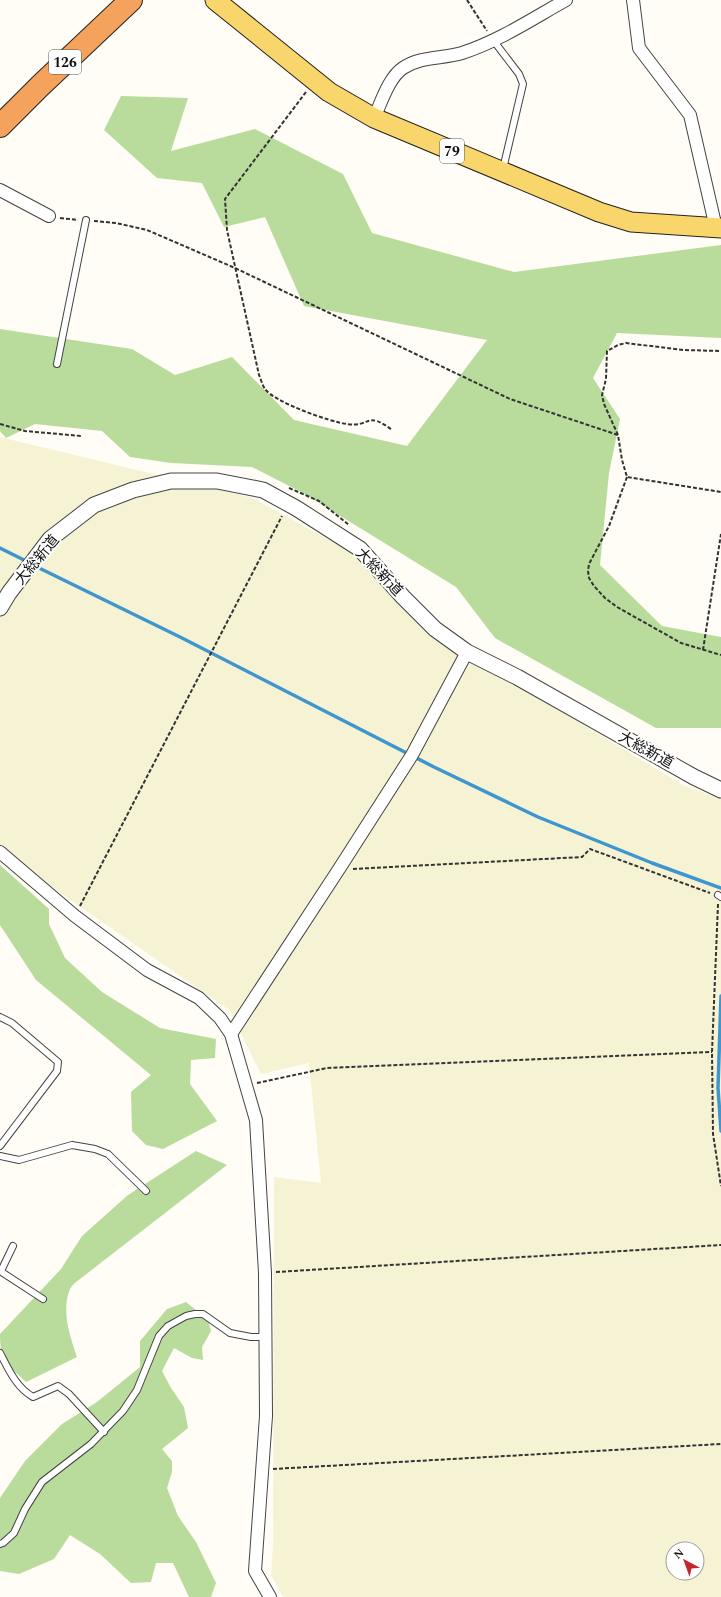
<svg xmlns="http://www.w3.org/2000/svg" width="721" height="1597" viewBox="0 0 721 1597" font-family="Spectral,'Noto Sans JP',serif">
  <rect width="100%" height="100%" fill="#fffdf5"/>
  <path fill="#f6f3d4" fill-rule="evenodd" d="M 0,437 L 253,498 L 349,551 L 428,631 L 683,785 L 721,799 L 721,1597 L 283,1597 L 271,1575 L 273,1544 L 274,1177 L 321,1183 L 309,1063 L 261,1074 L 229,1010 L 0,851 ZM 673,1549 L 697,1549 L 697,1573 L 673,1573 Z"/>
  <g fill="#b9dc9c">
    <polygon points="121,96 188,98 171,151 255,129 343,174 372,233 514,272 721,245 721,338 617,333 593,378 620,419 609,473 600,565 662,626 721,637 721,728 656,728 495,638 456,587 303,493 252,467 171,463 130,457 102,431 35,424 6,438 0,431 0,329 132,349 175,375 232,357 294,420 407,446 487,340 304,306 265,217 224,227 202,183 157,178 104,130"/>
    <polygon points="0,865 49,909 49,924 65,958 102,992 160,1028 216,1039 215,1058 191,1060 190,1084 217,1121 163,1149 146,1145 132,1131 131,1092 151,1075 36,980 0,925"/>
    <path d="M 196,1151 L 227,1165 L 89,1272 C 83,1277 73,1283 70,1289 C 61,1311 70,1336 77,1357 L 26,1382 C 7,1363 0,1363 0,1334 L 61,1269 L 82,1236 L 128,1195 Z"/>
    <polygon points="186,1302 208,1320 211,1331 202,1347 203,1360 192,1358 174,1348 162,1371 171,1388 184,1407 188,1428 162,1449 172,1461 172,1472 167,1488 178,1516 196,1542 216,1583 211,1597 189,1597 173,1563 156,1563 151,1582 131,1583 100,1554 70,1535 54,1559 19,1574 0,1571 0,1498 25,1461 62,1424 97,1402 140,1367 140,1341 167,1309"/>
  </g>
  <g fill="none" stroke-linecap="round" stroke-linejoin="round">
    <g stroke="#3f96cf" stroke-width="3.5">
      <polyline points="0,548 28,562"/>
      <polyline points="35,566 180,637 434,767 538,817 652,863 721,888"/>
      <polyline points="721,996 718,1088 721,1131"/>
    </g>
    <defs>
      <g id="service">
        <polyline points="493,40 519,74 523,84 503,169"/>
        <polyline points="57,364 86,220"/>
        <polyline points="718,895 721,897"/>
        <polyline points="0,1017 12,1023 58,1062 57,1071 0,1146"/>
        <polyline points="0,1156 19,1160 72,1145 95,1149 108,1154 146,1191"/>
        <polyline points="0,1271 43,1299"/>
        <polyline points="1,1271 13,1246"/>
        <path d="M 0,1353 C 9,1370 16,1387 33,1397 L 58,1386 L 69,1394 L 104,1432"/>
        <polyline points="0,1544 3,1543 14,1533 25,1509 42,1482 91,1444 123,1411 137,1390 159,1336 168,1326 186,1316 195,1314 203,1314 230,1333 251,1337 265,1337"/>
      </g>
      <g id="minor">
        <polyline points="633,0 639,48 690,115 716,228"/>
        <path d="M 374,118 C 381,103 389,77 403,68 C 421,56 442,59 462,53 C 499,41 532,19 566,0"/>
        <polyline points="0,190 49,216"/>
        <polyline points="0,852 75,916 147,970 199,998 220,1018 231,1034 256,1120 265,1273 266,1416 255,1571 270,1597"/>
        <polyline points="231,1034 339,869 412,755 467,652"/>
      </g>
      <polyline id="tertiary" points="0,608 9,593 50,539 94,505 133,490 171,481 217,481 263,490 296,508 360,549 403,597 435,629 467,652 517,677 694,777 721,790"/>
      <polyline id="primary" points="215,0 329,92 374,118 599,212 631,222 721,228"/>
      <polyline id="motorway" points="0,126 40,86 131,0"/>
    </defs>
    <use href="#service" stroke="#444" stroke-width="8"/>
    <use href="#minor" stroke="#444" stroke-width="14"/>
    <use href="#tertiary" stroke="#444" stroke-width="17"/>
    <use href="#primary" stroke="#222" stroke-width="21"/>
    <use href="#motorway" stroke="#222" stroke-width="24"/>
    <g stroke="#333" stroke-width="2" stroke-dasharray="4 2" stroke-linecap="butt">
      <polyline points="467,0 487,31"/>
      <path d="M 306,92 L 225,199 L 227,230 L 259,375 C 261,379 262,385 265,389 C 274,402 330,422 347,424 C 370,428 366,410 392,430"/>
      <polyline points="60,218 78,220"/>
      <polyline points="94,221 116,223 147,230 235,268 510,399 618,435 622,460 627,477 721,492"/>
      <polyline points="0,424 25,431 81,436"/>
      <polyline points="618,435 604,404 602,395 606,379 607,351 618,345 626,343 683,350 721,351"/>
      <polyline points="627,477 609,526 589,564 588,571 589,578 594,586 605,598 617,607 681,643 721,655"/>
      <polyline points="289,488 319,501 349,525"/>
      <polyline points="703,650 721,534"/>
      <polyline points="353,869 582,857 590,849 710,893"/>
      <polyline points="718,904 712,1052 713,1134 721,1186"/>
      <polyline points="80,906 282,516"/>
      <polyline points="257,1083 327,1068 712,1052"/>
      <polyline points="276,1272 721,1245"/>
      <polyline points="273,1469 721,1444"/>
    </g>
    <use href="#service" stroke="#fff" stroke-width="6"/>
    <use href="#minor" stroke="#fff" stroke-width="12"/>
    <use href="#tertiary" stroke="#fff" stroke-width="15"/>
    <use href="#primary" stroke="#f9d66b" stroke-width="19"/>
    <use href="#motorway" stroke="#f5a25d" stroke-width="22"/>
  </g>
  <g text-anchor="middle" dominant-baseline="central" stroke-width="4" stroke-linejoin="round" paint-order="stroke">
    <g fill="#fff" stroke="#585858" stroke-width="1">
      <rect x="49" y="50" width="32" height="24" rx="3"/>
      <rect x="440" y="139" width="24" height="24" rx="3"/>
    </g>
    <g font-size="14" font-weight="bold" fill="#111">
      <text x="65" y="62">126</text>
      <text x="452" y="151">79</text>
    </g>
    <g font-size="15" fill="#111" stroke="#fff">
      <text transform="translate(37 560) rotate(-50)">大総新道</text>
      <text transform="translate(379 572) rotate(46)">大総新道</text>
      <text transform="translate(646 750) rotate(29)">大総新道</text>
    </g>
  </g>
  <g transform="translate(685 1561) rotate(319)"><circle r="19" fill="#ffffff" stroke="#a0a0a0"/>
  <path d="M0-3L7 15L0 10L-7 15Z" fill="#c4262e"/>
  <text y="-6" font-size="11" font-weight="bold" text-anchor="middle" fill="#111111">N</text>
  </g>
</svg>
